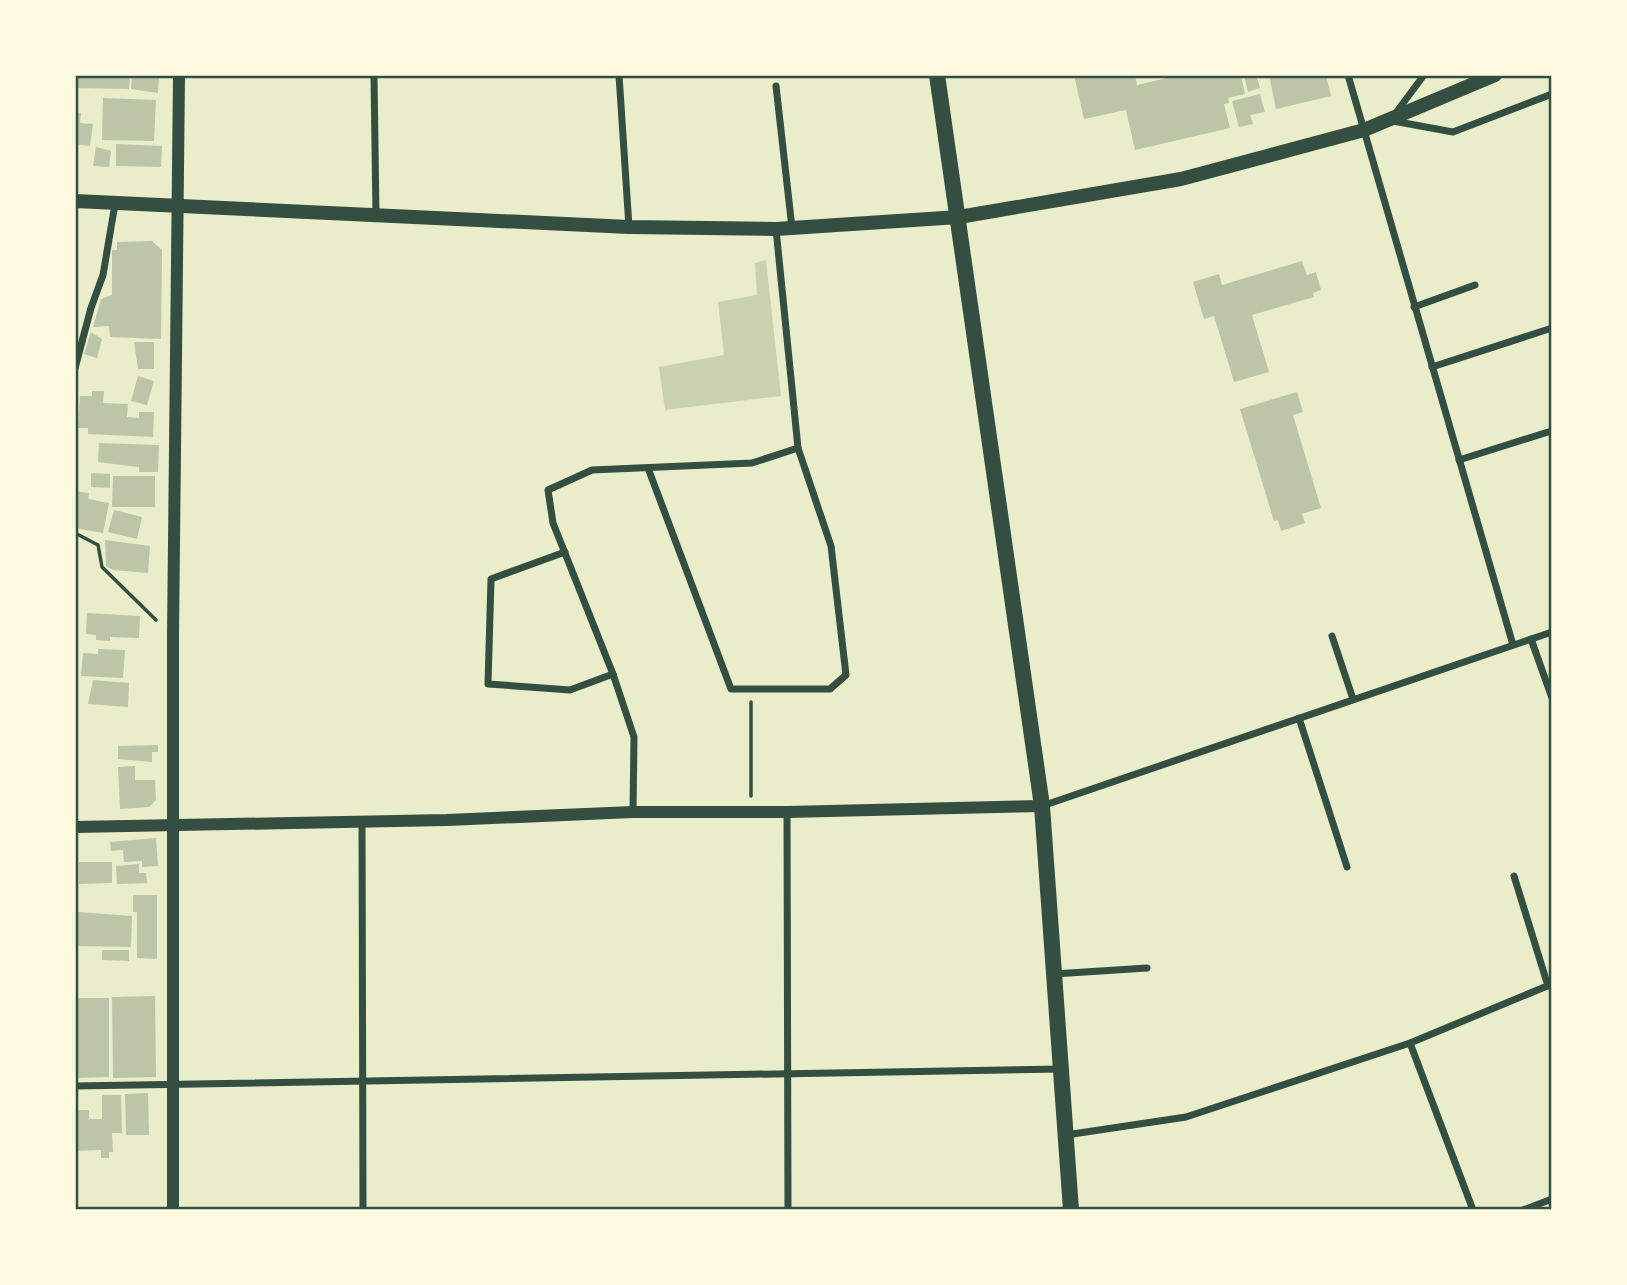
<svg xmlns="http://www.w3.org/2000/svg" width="1627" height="1285" viewBox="0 0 1627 1285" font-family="Cabin,sans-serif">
  <rect width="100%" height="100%" fill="#e9edc9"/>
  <polygon fill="#cad2ad" points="766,260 781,396 665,410 659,367 724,355 718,302 757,295 755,263"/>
  <g fill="#bcc5a7">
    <polygon points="75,75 130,75 129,89 75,88"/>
    <polygon points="132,75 159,75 158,93 131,89"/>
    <polygon points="1074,75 1135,75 1137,85 1180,75 1241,75 1245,94 1228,98 1229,103 1224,104 1230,128 1135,150 1126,110 1084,119"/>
    <polygon points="1244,75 1256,75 1260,88 1248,92"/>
    <polygon points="1269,75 1326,75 1331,96 1276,109"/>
    <polygon points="1260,94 1265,112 1250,115 1253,124 1239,127 1232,101"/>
    <polygon points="103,98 156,100 154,141 102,140"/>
    <polygon points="75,112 81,113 80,123 93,124 90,146 75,144"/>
    <polygon points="116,144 162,146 161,167 116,166"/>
    <polygon points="96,147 111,151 109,167 93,166"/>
    <polygon points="152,241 162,250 161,339 110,337 109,326 93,327 101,299 112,295 112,250 117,250 117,242"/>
    <polygon points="1302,261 1307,275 1316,272 1321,290 1313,293 1314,297 1252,315 1269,372 1234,382 1214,316 1204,319 1193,282 1219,274 1222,285"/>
    <polygon points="91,332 102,339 97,358 84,354"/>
    <polygon points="134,342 154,342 154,369 138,369"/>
    <polygon points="138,376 154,381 147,405 131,401"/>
    <polygon points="92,391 104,391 103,403 128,404 127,417 139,418 139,412 154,412 153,437 88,434 88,428 78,428 80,396 92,396"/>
    <polygon points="1297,392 1303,412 1293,415 1321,508 1302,514 1305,523 1281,531 1278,520 1274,521 1240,409"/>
    <polygon points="99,443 159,445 158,472 139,472 139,467 98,462"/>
    <polygon points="91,473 110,474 110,488 91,487"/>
    <polygon points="113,476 155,476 155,507 112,507"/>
    <polygon points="75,491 89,493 88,499 109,503 103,533 75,528"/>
    <polygon points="114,510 142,517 137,539 108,532"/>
    <polygon points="105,540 150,546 148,573 113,570 106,566"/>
    <polygon points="87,613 140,616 139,638 110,637 110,641 96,640 96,635 86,634"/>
    <polygon points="98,649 125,650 123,678 81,676 83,653 98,654"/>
    <polygon points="93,680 129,683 128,707 88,704"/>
    <polygon points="158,745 158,752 152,752 152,762 118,759 118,746"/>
    <polygon points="135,766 135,780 155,780 156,800 149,807 120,809 118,767"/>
    <polygon points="156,838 158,866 142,867 142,861 124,862 123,850 111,851 110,842"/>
    <polygon points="79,862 112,862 112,883 79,884"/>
    <polygon points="139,864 139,873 146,873 147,883 117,884 116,866"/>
    <polygon points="133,895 157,895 157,959 137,958 137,912 133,912"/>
    <polygon points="78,912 132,916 131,947 77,946"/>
    <polygon points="102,950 129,950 129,961 102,960"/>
    <polygon points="155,996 156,1077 113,1078 112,997"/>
    <polygon points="75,998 109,998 109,1077 75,1078"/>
    <polygon points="148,1093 149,1135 126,1135 125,1094"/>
    <polygon points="102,1095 121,1095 122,1133 112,1133 113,1152 109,1152 109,1158 101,1158 101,1150 75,1151 75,1110 89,1110 89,1119 102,1119"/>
  </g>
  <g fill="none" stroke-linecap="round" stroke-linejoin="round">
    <g stroke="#344e41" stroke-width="3.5">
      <polyline points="75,533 98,545 102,567 156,620"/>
      <polyline points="751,702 751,796"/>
    </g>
    <g stroke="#344e41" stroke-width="7">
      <polyline points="374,75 376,216"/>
      <polyline points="619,75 629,227"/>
      <polyline points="1348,75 1513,645"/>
      <polyline points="776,86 792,228"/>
      <polyline points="1395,114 1424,75"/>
      <polyline points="1393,121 1453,132 1552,94"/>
      <polyline points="1414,307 1475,285"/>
      <polyline points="1432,367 1552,328"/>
      <polyline points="75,368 91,308 103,275 115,204"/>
      <polyline points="1459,460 1548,432"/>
      <polyline points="648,468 731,689 830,689 846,675 831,546 798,448"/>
      <polyline points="565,552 491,579 488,684 570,690 613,674"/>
      <polyline points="1332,636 1353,699"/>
      <polyline points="1531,639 1552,698"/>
      <polyline points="1299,718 1347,867"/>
      <polyline points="1042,806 1552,632"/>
      <polyline points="633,812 634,737 613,674 553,523 548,490 592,470 752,463 798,448 776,229"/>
      <polyline points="787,812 788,1210"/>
      <polyline points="362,821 363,1210"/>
      <polyline points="1514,876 1548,986"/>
      <polyline points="1054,974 1147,968"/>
      <polyline points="1410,1043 1473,1210"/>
      <polyline points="75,1086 1061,1069"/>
      <polyline points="1066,1135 1186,1117 1410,1043 1552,984"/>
      <polyline points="1523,1210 1552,1199"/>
    </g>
    <g stroke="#344e41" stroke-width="12">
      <polyline points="75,827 447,820 633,812 787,812 1042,806"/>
      <polyline points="173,1210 173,636 179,75"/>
    </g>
    <polyline stroke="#344e41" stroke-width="14" points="75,201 629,227 776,229 959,217 1181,179 1364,130 1495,75"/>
    <polyline stroke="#344e41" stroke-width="16" points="937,75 1042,806 1071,1210"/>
  </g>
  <rect width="1627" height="1285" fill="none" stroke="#fefae0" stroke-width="154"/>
  <rect x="77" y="77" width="1473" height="1131" fill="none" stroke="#344e41" stroke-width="2.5"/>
</svg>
